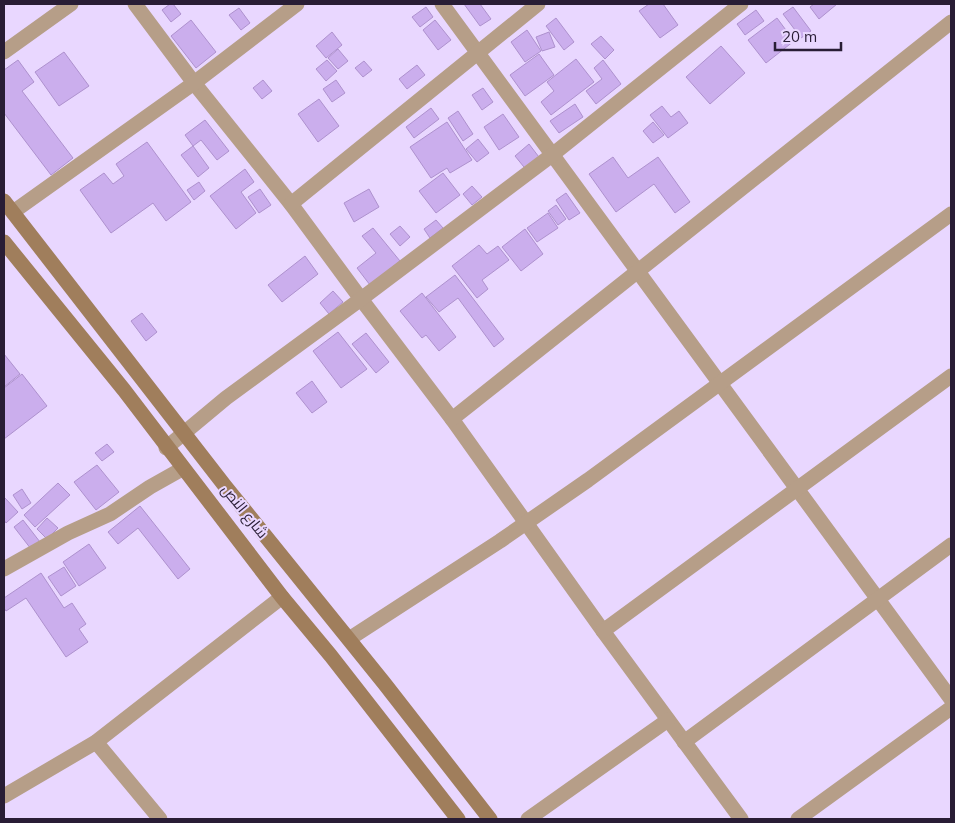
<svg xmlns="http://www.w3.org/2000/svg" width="955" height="823" viewBox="0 0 955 823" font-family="Mulish,Cairo,sans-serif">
  <rect width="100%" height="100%" fill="#e9d7ff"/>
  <g fill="#cbaeed" stroke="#ae91ce">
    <polygon points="170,4 173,4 181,14 171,22 162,10"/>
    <polygon points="464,4 480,4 491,19 480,26"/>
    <polygon points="649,4 663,4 678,25 660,38 639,11"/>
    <polygon points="814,4 837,4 819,19 810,7"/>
    <polygon points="426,7 433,17 420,27 412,17"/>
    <polygon points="793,7 811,31 801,38 783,14"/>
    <polygon points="239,8 250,23 241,30 229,15"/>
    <polygon points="756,10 764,21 745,35 737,24"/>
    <polygon points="556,18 574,42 564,50 546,26"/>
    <polygon points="777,18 794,41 766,63 748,40"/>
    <polygon points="191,20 216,52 196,68 171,36"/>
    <polygon points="435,20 451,40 438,50 423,30"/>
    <polygon points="527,30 541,51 525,62 511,42"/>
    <polygon points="332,32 342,45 326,58 316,46"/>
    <polygon points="549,32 555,47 542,51 536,37"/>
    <polygon points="601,36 614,50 605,59 591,44"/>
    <polygon points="721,46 745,73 710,104 686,77"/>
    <polygon points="338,49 348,61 338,69 328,58"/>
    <polygon points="64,52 89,86 59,106 35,72"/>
    <polygon points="539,54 554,75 525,96 510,75"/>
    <polygon points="576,59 594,82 551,115 541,102 554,91 547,82"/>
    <polygon points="18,60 34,82 22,91 73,158 51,175 4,113 4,70"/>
    <polygon points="327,60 337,71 326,81 316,69"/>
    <polygon points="603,60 621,84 596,104 586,91 602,79 594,68"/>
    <polygon points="364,61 372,70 363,77 355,68"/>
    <polygon points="417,65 425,75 407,89 399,79"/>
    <polygon points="263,80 272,91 262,99 253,88"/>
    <polygon points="336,80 345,93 332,102 323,89"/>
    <polygon points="483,88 493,102 482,110 472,95"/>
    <polygon points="319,99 339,126 318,142 298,114"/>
    <polygon points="575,104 583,117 559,133 550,121"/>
    <polygon points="662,106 671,117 679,111 688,123 668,138 650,115"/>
    <polygon points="431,108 439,119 414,138 406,127"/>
    <polygon points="458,111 473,134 463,141 448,118"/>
    <polygon points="503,114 519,137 499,150 484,127"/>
    <polygon points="205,120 229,151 217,160 201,140 193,146 185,135"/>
    <polygon points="447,122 472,160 450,173 447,168 431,178 410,147"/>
    <polygon points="653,122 664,135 653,143 643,131"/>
    <polygon points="478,139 489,153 477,162 466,149"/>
    <polygon points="147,142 191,202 166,221 153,203 111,233 80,190 104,173 113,184 124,176 116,164"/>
    <polygon points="529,144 542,161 528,172 515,156"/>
    <polygon points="193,146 209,168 198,177 181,155"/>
    <polygon points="613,157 628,178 658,157 690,202 675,213 654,184 616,212 589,174"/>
    <polygon points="245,169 254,182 241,192 256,213 236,229 210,196"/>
    <polygon points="443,173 460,195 436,213 419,191"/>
    <polygon points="199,182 205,191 194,200 187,190"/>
    <polygon points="472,186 482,197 472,205 463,194"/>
    <polygon points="260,189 271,205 259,213 248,197"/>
    <polygon points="369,189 379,207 354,222 344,203"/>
    <polygon points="566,193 580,213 569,220 556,200"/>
    <polygon points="556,205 566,219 558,225 548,211"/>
    <polygon points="548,213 558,228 537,242 527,228"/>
    <polygon points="436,220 443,228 430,238 424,229"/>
    <polygon points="400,226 410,237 400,246 390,234"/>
    <polygon points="373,228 400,261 370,285 357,268 376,253 362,236"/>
    <polygon points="525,229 543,254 521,271 502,247"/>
    <polygon points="479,245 487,254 498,246 509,260 482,280 488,289 477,298 452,266"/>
    <polygon points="305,256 318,274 282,302 268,285"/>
    <polygon points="455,275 504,339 494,347 458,298 439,312 426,297"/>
    <polygon points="333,291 343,302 329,314 320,303"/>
    <polygon points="422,293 456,337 439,351 426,335 422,338 400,311"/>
    <polygon points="142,313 157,332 146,341 131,321"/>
    <polygon points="338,332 367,369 341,388 313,351"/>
    <polygon points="366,333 389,362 376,373 352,344"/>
    <polygon points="4,354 20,374 4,387"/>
    <polygon points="22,374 47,406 4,439 4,388"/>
    <polygon points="312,381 327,402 312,413 296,393"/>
    <polygon points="107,444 114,452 102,461 95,453"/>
    <polygon points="97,465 119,492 96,510 74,482"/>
    <polygon points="58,483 70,495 35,527 24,515"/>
    <polygon points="22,489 31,503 22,509 13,495"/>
    <polygon points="5,498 18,512 6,523 4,520 4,499"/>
    <polygon points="140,506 190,569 178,579 138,528 118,544 108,532"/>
    <polygon points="47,518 58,528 47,539 37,529"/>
    <polygon points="23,520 40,542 31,549 14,527"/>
    <polygon points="89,544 106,568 79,586 63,562"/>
    <polygon points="64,567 76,586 61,596 48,577"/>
    <polygon points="41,573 64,608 72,603 86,624 79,629 88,642 66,657 26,598 6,611 4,608 4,598"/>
  </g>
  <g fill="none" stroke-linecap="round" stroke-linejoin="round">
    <g stroke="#b69e88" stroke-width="15">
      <polyline points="135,4 194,83 291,204 361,299 452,419 603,631 741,819"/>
      <polyline points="442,4 951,699"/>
      <polyline points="4,52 71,4"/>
      <polyline points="291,204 538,4"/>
      <polyline points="13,212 194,83 297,4"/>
      <polyline points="452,419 951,22"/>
      <polyline points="166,448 226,398 361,299 552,155 741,4"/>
      <polyline points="4,569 68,533 110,514 150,487 182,469"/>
      <polyline points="603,631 951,376"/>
      <polyline points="349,639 500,541 588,480 951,214"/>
      <polyline points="96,742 160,819"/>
      <polyline points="684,742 951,545"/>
      <polyline points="4,796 96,742 282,597"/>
      <polyline points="528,819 668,720"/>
      <polyline points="798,819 951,708"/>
    </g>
    <g stroke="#a07e5c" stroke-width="15">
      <polyline points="4,201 225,486 384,683 490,819"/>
      <polyline points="4,242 124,390 282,597 331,656 458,819"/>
    </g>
  </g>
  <g text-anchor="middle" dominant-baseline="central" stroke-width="4" stroke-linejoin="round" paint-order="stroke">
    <g font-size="15" fill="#291d35" stroke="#e9d7ff">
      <text transform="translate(245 511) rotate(51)">شارع النص</text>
    </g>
  </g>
  <rect width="955" height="823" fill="none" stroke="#291d35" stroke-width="10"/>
  <path d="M775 42v8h66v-8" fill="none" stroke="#291d35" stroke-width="2.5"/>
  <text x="782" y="42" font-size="15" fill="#291d35" stroke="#e9d7ff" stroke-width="4" paint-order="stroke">20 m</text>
</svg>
